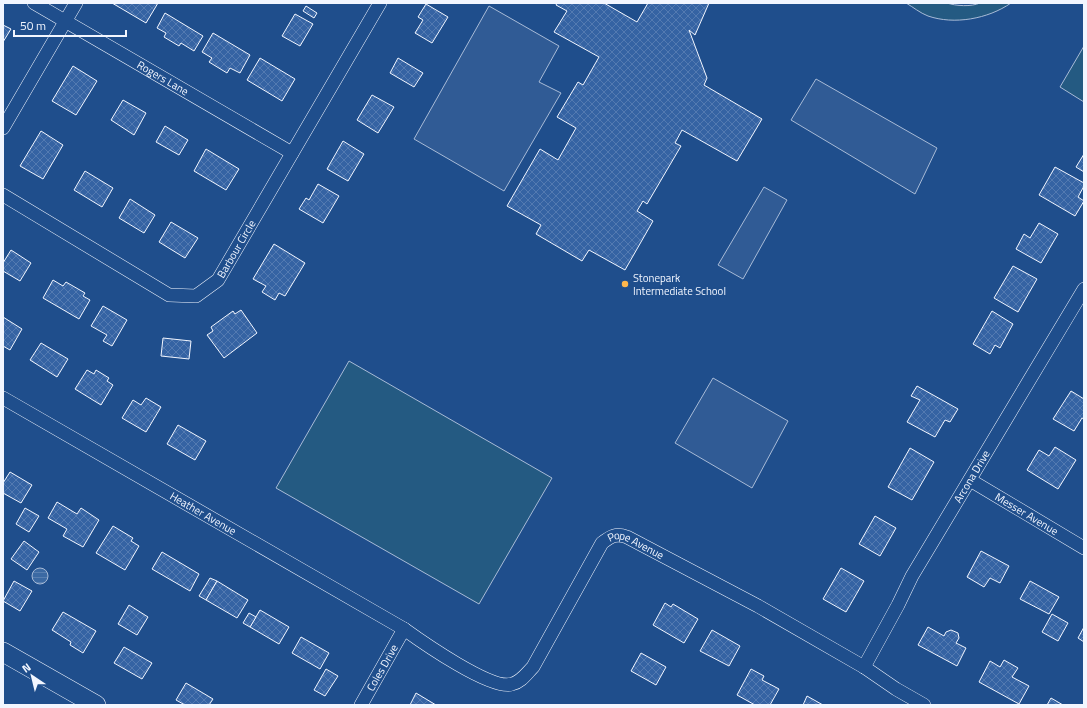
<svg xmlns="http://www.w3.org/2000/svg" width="1087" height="708" viewBox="0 0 1087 708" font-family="'Titillium Web',sans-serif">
  <defs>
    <pattern id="water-rules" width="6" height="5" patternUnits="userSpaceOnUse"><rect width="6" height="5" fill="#3b69a3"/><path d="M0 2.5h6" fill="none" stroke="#587fb1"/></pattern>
    <pattern id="building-cross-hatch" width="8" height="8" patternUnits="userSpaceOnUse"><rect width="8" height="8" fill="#3563a3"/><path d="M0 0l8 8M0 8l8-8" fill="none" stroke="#537ab1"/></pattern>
  </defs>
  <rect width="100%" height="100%" fill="#1f4e8c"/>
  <g fill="#245a82" stroke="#a8bbd7">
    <path d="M 906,3 L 947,3 C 956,6 971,7 980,3 L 1011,3 C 988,19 954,25 928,16 C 920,13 913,7 906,3 Z"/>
    <polygon points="1084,46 1084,102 1060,87"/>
    <polygon points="349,361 552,478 479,604 276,488"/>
  </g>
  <g fill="#305b95" stroke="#a8bbd7">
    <polygon points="489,6 559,46 539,82 561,93 504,191 414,139"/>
    <polygon points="816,79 937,148 915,194 791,120"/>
    <polygon points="764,187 787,200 743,279 718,265"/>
    <polygon points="713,378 788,421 752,488 675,443"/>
  </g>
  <circle fill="url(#water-rules)" stroke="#a8bbd7" cx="40" cy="576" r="8"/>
  <g fill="url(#building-cross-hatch)" stroke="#f2f6ff">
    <polygon points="112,3 158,3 146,23"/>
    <polygon points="557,3 604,3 637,22 648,3 709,3 695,35 689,30 707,78 704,85 762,119 737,161 682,130 675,143 681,146 647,204 643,201 637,211 653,221 625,270 589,250 582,261 536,234 541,225 507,206 540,149 558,160 576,128 557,117 578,82 583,85 599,57 554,32 567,11 556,5"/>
    <polygon points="426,4 448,17 432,43 415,33 423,20 418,17"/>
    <polygon points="306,6 317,13 314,18 303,11"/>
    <polygon points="165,13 203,36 194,51 181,43 179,46 164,37 166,33 157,28"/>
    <polygon points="295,14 313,24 300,46 282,36"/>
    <polygon points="3,25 11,29 3,42"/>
    <polygon points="213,33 250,55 240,73 230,68 227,73 209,62 212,58 202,52"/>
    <polygon points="260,58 295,79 282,101 247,80"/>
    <polygon points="398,58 423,73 414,87 390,73"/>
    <polygon points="73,66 97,81 76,115 52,101"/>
    <polygon points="372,95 394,107 378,133 357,120"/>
    <polygon points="123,100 146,113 134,135 111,120"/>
    <polygon points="165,126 188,140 179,155 156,142"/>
    <polygon points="41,131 63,145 43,179 20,166"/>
    <polygon points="343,141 364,154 348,181 327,169"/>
    <polygon points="206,149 239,169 226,190 194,171"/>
    <polygon points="1084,154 1084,172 1076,167"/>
    <polygon points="1055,167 1084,183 1084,186 1078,197 1084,201 1075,216 1039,195"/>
    <polygon points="85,171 113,188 102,207 74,190"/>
    <polygon points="318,184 339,196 323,223 299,209 306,198 309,200"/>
    <polygon points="130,199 155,215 144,233 119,218"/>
    <polygon points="171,222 198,238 185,258 159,242"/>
    <polygon points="1039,223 1058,234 1041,263 1016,249 1024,234 1030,238"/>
    <polygon points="274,244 305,263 285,296 279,293 275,300 262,292 266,286 253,279"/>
    <polygon points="11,250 31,263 20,281 3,271 3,263"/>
    <polygon points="1013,266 1037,279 1018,312 994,298"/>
    <polygon points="53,280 63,286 66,282 85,293 83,296 90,300 79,319 43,298"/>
    <polygon points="103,306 127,320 112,346 103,341 107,335 91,326"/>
    <polygon points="241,310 257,333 224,358 207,335 213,331 211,327 233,311 235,314"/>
    <polygon points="992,311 1013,324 1000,348 995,345 990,354 973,344"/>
    <polygon points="3,317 22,329 10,350 3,346"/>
    <polygon points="163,338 191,341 189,359 161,356"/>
    <polygon points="41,343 68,359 57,377 30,360"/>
    <polygon points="87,370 94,374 96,370 109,378 107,381 113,385 101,405 75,389"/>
    <polygon points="917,386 958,409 950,422 945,420 935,437 907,422 920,400 911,396"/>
    <polygon points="1071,391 1084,399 1084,419 1082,418 1074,431 1053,419"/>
    <polygon points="146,398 161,407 146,432 122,418 133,400 141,405"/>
    <polygon points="178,425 206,441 195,460 167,444"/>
    <polygon points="1055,447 1076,460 1058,489 1027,470 1039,450 1049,456"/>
    <polygon points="910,448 934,462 912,500 888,487"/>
    <polygon points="10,472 32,485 21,503 3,493 3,483"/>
    <polygon points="57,502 77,514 81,508 99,520 83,547 63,536 67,529 48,518"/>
    <polygon points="25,508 39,516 29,532 16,524"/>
    <polygon points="875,516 896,528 880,556 859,544"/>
    <polygon points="113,526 133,538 131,541 139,546 125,570 96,553"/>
    <polygon points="24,541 39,552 27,570 11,559"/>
    <polygon points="981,551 1009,566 1000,583 990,578 984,587 967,577"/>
    <polygon points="162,552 199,574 190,591 152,569"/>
    <polygon points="841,568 864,581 846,612 823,599"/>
    <polygon points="210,578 217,581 206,600 199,596"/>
    <polygon points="14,581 32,591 20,611 3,601"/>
    <polygon points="217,581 248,600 237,618 206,600"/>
    <polygon points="1030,581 1059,597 1049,614 1020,599"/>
    <polygon points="665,603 671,607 673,604 698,619 684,643 653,625"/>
    <polygon points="129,605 148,617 137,635 118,624"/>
    <polygon points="260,610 289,627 279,644 250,627"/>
    <polygon points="63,612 96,631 83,653 70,645 71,642 52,630"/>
    <polygon points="249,613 256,617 250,627 243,623"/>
    <polygon points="1052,614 1068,623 1058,641 1042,632"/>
    <polygon points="928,627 944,636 946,632 951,630 958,633 959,638 956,643 966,648 957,666 918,645"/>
    <polygon points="1084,627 1084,642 1078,638"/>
    <polygon points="712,630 740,646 729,666 700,651"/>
    <polygon points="301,637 329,653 320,669 292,653"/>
    <polygon points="124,647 152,663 142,679 114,663"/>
    <polygon points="641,653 666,667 656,685 631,671"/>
    <polygon points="1004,660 1018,668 1012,677 1029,686 1019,704 979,682 990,661 1000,667"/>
    <polygon points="326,669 338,676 325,696 314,690"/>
    <polygon points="751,669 764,676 762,680 779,689 770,705 755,705 737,695"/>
    <polygon points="186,683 213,699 209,705 185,705 176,700"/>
    <polygon points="416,693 436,705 410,705"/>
    <polygon points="807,696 823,705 803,705"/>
    <polygon points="1051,698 1063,705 1047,705"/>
  </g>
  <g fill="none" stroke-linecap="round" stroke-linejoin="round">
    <defs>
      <g id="minor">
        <path id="s1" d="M 34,3 L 292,153"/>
        <polyline points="3,128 76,3"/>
        <path id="s2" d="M 3,195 L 169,295 L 196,296 L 218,280 L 380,3"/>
        <path id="s3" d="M 3,398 L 404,629 C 422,642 492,691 512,684 C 521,682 526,674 533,667 L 602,543 C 611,536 616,533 627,537 L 758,606 L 864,667 L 896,689 L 924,705"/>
        <path id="s4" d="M 970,480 L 1084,548"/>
        <path id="s5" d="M 864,667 L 898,605 L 912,576 L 1084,289"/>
        <path id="s6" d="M 361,705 L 404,629"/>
      </g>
      <polyline id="secondary" points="3,652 96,705"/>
    </defs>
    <use href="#minor" stroke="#f2f6ff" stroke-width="14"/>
    <use href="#secondary" stroke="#f2f6ff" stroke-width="20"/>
    <use href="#minor" stroke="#1f4e8c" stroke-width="13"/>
    <use href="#secondary" stroke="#1f4e8c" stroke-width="19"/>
  </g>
  <circle fill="#ffb74d" stroke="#1f4e8c" stroke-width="1.5" cx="625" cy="284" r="4"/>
  <g text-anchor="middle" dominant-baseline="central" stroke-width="3" stroke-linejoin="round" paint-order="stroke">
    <g font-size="11" fill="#f2f6ff" stroke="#1f4e8c">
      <text stroke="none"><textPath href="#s1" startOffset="149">Rogers Lane</textPath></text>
      <text stroke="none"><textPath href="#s2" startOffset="284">Barbour Circle</textPath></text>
      <text stroke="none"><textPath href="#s5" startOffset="219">Arcona Drive</textPath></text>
      <text stroke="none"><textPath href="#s3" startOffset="231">Heather Avenue</textPath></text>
      <text stroke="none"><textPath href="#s4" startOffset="66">Messer Avenue</textPath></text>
      <text stroke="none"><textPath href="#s3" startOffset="793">Pope Avenue</textPath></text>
      <text stroke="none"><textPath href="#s6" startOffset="43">Coles Drive</textPath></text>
    </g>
    <g font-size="11" fill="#f2f6ff" stroke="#1f4e8c" text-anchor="start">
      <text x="633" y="278">Stonepark<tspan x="633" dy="13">Intermediate School</tspan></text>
    </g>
  </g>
  <rect width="1087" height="708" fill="none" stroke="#f2f6ff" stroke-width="8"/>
  <g transform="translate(32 676) rotate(325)" stroke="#1f4e8c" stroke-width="3" paint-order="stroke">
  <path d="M0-3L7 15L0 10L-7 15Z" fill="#f2f6ff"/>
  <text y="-6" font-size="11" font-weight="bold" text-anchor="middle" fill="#f2f6ff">N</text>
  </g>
  <path d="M14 30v6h112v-6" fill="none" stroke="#f2f6ff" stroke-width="2"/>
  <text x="20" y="30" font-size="12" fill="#f2f6ff" stroke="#1f4e8c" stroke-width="3" paint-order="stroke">50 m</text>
</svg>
